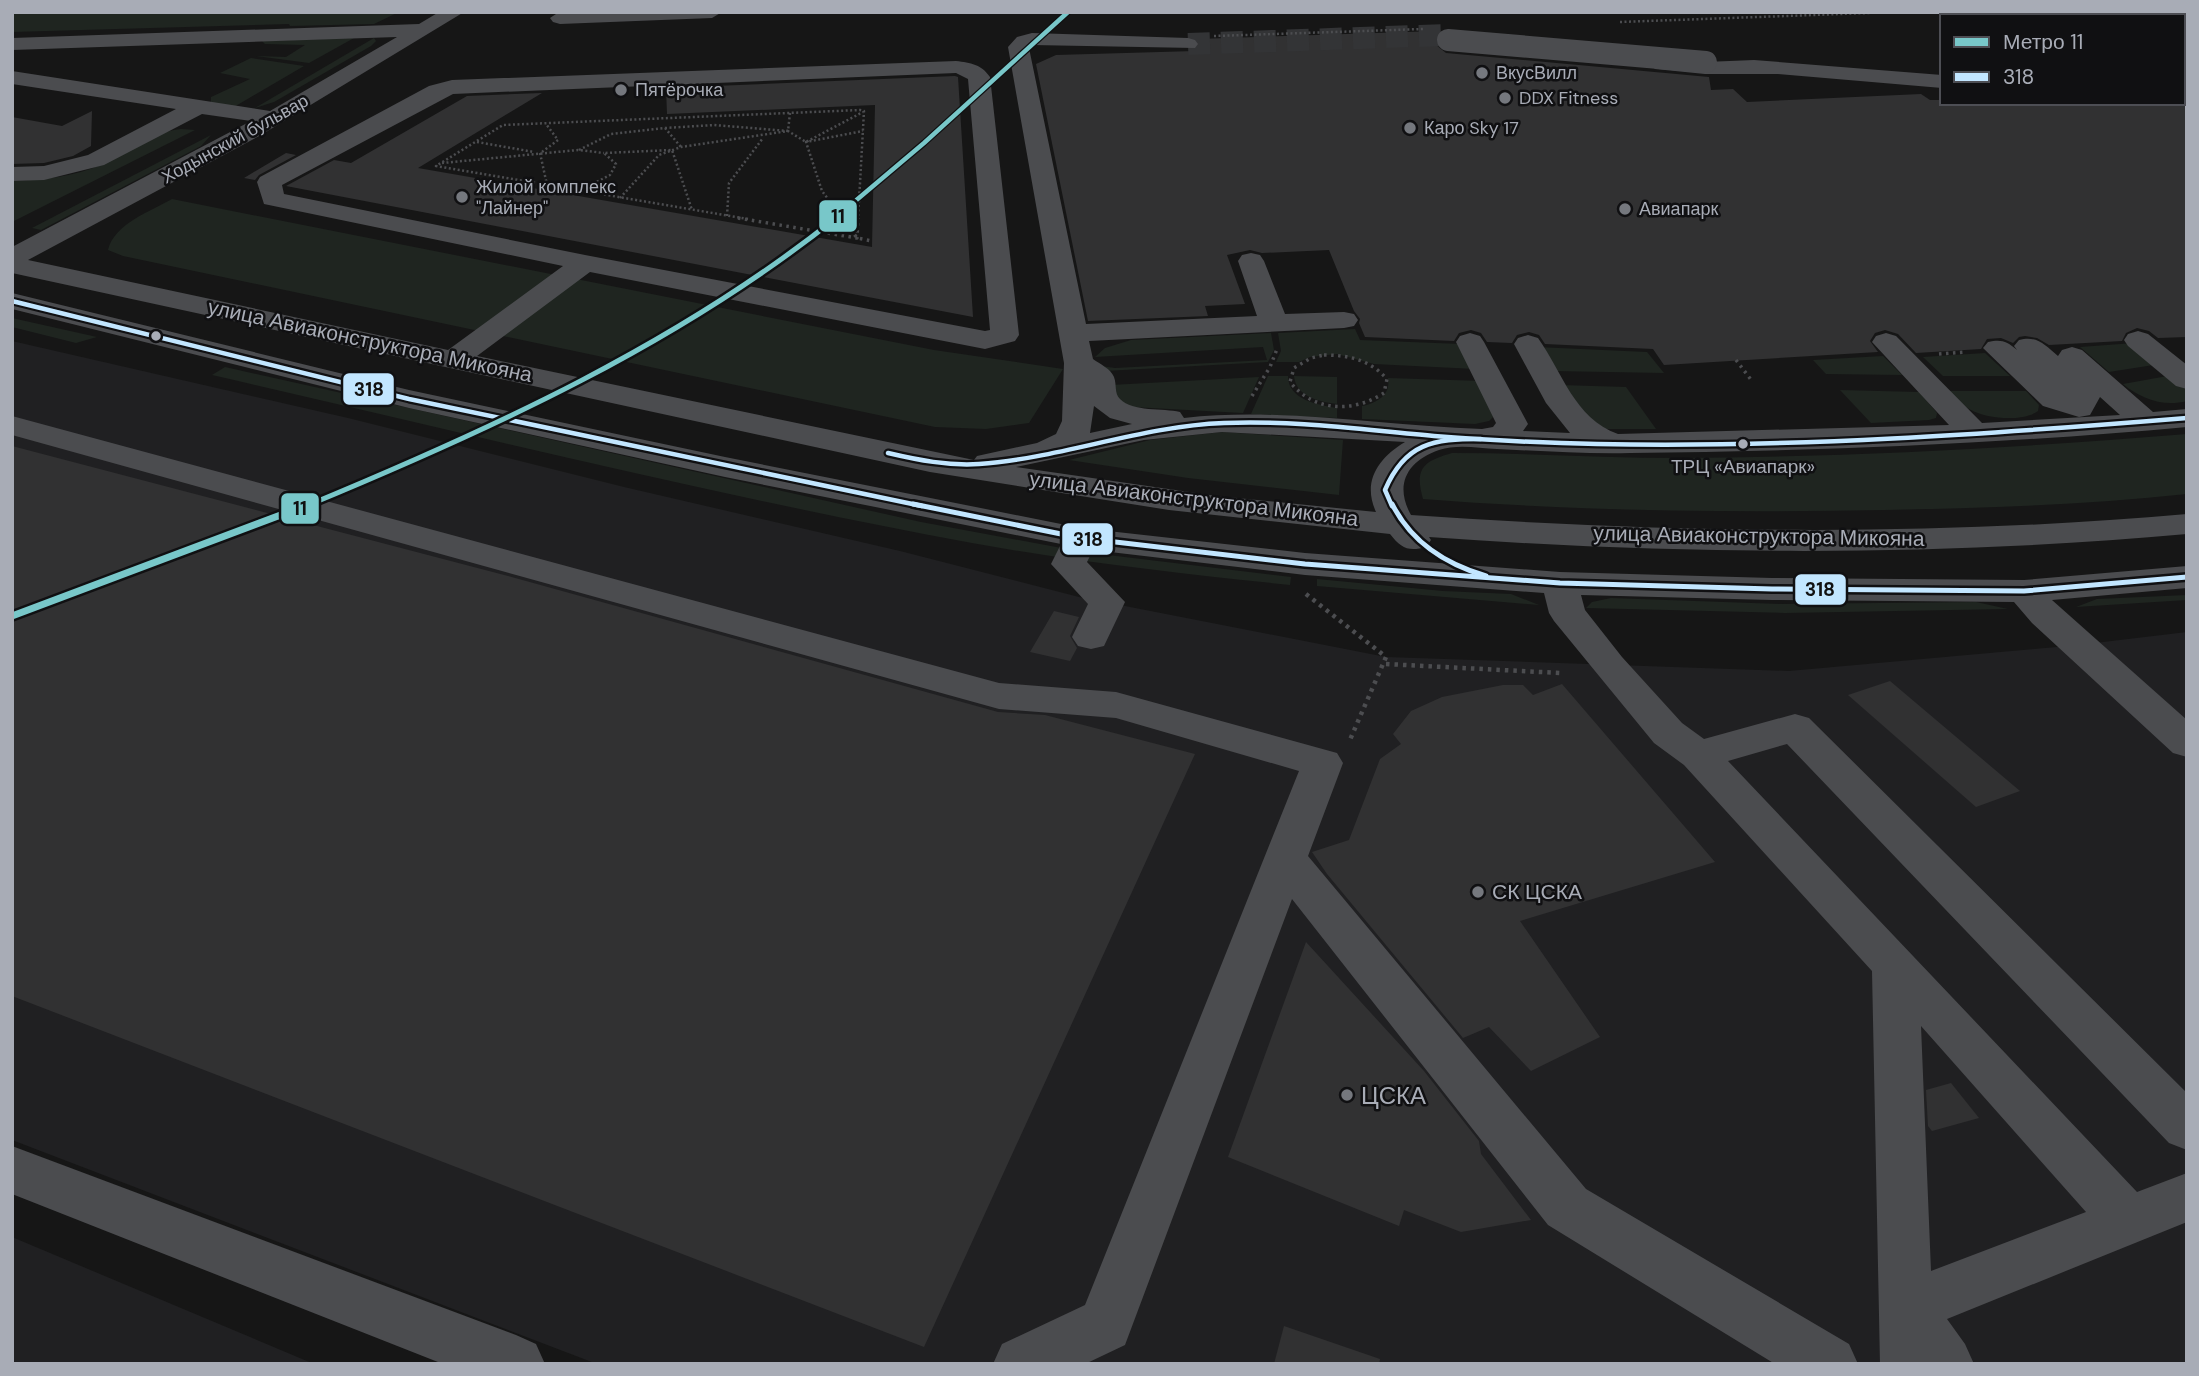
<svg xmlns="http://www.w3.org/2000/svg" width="2199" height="1376" viewBox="0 0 2199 1376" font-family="'DM Sans',sans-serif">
  <rect width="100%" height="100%" fill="#161616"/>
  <g fill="#202022">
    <polygon points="12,341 348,418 624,487 900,551 1079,597 1386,657 1789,671 2078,645 2187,632 2187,1364 597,1364 12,1140"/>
    <polygon points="12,1237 314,1364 12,1364"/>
  </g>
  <g fill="#1f2520">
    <polygon points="12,12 399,12 374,24 290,26 289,24 12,32"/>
    <polygon points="354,38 309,63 256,56 286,57 305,45 265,44 262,41"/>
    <polygon points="374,38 376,41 371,46 274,102 255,108"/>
    <polygon points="251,58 304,66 234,107 211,103 211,97 250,79 220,73"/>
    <path d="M 181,129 L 195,130 L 12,222 L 12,181 C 42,180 75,177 102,164 C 127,152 153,132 181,129 Z"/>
    <polygon points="211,135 201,146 41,230 32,228"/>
    <path d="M 172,199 L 934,350 L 1063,369 L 1029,423 L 986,429 L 935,427 L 123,256 L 108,250 C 114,224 151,211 172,199 Z"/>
    <polygon points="12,318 97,337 76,343 12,327"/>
    <polygon points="1355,329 1360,340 1461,344 1475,369 1374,364 1337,354 1310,357 1299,362 1276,362 1281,351 1278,333"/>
    <polygon points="1271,333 1274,350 1268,362 1105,371 1094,365 1115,368 1267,360 1263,347 1095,357 1105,348 1131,340"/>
    <polygon points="2134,343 2160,364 2109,372 2080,347"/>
    <polygon points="1537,347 1647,352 1664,373 1552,371"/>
    <polygon points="1985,353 2010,376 1943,376 1923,357"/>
    <polygon points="1883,356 1902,375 1826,374 1813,360"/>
    <path d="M 225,367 L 921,522 L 1083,552 L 1291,577 L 1290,585 C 1184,574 1077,562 972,543 C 717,496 465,433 212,375 Z"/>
    <path d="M 2173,375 L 2187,386 L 2187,401 C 2163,407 2141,399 2123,384 Z"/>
    <path d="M 1268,376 L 1288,376 C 1288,400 1319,405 1337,408 L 1337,418 L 1251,414 Z"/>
    <path d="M 1294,376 L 1337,377 L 1337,404 C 1320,402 1296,397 1294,376 Z"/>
    <polygon points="1259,377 1243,413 1132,407 1118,402 1111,385"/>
    <path d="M 1388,378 L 1482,381 L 1496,414 L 1489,421 L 1475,424 L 1362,419 L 1362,406 C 1377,403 1391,395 1388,378 Z"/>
    <polygon points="1560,385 1626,387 1656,429 1604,429 1593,426"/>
    <polygon points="1840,390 1919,392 1937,413 1936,418 1929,420 1871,423"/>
    <path d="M 1949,391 L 2026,391 L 2039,405 L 2038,411 C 2023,422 1987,419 1971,410 C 1962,406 1956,398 1949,391 Z"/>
    <polygon points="1222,432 1343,440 1339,495 1188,478 1069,460 1150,440"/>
    <path d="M 2187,434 L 2187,494 C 2086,505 1986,508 1885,510 C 1730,513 1577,511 1423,499 C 1414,468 1424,461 1452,453 C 1528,453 1604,458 1679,458 C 1849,457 2018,448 2187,434 Z"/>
    <polygon points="1317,579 1443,591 1511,594 1539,605 1317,586"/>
    <polygon points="2187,595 2187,600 2076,607 2097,599"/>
    <polygon points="1611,598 1781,604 1976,602 2008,609 1785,613 1586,608 1592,602"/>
  </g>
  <g fill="#313132">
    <polygon points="1438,31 1435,38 1436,45 1446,53 1709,77 1711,90 1733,89 1747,102 1921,94 1930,100 1942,100 1942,103 2187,103 2187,337 2158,338 2149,331 2137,328 2126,333 2122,341 2049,345 2037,338 2025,336 2019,337 2013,343 2001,338 1987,339 1981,349 1916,353 1898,334 1885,330 1875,333 1870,341 1878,352 1664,365 1653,349 1545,344 1539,335 1529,332 1517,335 1512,343 1487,342 1481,333 1471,330 1459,333 1454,341 1365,337 1359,323 1360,319 1354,311 1329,250 1262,253 1250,250 1227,255 1245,304 1205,306 1208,316 1088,321 1036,64 1056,55 1195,51 1201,44 1198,39"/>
    <polygon points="955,76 958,77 973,317 286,186 334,160 351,163 467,96 542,93 418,168 872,247 875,105 667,114 666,88"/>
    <polygon points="92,111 91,146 73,156 44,163 12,164 12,117 62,126"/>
    <polygon points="286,153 296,155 259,175 255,180 244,178"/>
    <polygon points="12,446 508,576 998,712 1045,715 1195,754 924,1347 12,996"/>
    <polygon points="1054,611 1079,617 1070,636 1077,648 1070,661 1030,652"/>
    <polygon points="1890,681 2020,791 1976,807 1848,695"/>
    <polygon points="1562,684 1715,862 1520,921 1600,1037 1531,1071 1489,1027 1463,1038 1327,874 1312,852 1349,840 1380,759 1401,744 1393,734 1411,711 1442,697 1503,685 1523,685 1533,695"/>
    <polygon points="1306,942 1424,1071 1479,1141 1481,1154 1531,1220 1461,1232 1404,1210 1399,1226 1228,1157"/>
    <polygon points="1951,1083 1979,1118 1932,1131 1928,1126 1926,1090"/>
    <polygon points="1284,1326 1380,1359 1379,1364 1274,1364"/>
  </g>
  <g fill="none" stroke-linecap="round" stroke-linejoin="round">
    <polyline stroke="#333436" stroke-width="22" stroke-dasharray="22 11" stroke-linecap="butt" points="1188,44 1445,35"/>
    <g stroke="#4c4d50" stroke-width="2.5" stroke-dasharray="2 2.5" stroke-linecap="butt">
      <polyline points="1620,22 1896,12"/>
      <polyline points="1214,36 1423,29"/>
      <polyline points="665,128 714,125 788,131 790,113"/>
      <polyline points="477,142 534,152"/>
      <polyline points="579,150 611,134 665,128 681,147"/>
      <polyline points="542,152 558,140 546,124"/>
      <polyline points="540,153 547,185"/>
      <polyline points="442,163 578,150 604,153"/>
      <polyline points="581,190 610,175 616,164 604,153 672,150 692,210"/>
      <polyline points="620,198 659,155 681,147 788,131 806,142 863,112"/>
      <polyline points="727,216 729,183 763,138"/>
      <polyline points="748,219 436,166 503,125 860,110 864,111 858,219"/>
      <polyline points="843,219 822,191 806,142 863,131"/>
    </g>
    <g stroke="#4c4d50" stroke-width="3.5" stroke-dasharray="2.5 4.5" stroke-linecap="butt">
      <polyline points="738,218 857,238 858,218"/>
      <polyline points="842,218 857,238 872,241"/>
      <polyline points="1939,354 1965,352"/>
      <path d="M 1324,355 C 1349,355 1370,360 1387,379 L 1384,393 C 1353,413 1314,412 1290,382 L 1294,368 L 1311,358 Z"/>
      <polyline points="1736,360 1752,381"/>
      <polyline points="1252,396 1270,367 1277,349"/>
    </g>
    <g stroke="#4c4d50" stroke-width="4.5" stroke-dasharray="3.5 5" stroke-linecap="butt">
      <polyline points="1306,594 1386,657 1349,742"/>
      <polyline points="1386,664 1560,673"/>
    </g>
    <g fill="#4b4c4f" fill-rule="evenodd">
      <path d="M 439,12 L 464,12 L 261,135 L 28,260 L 448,350 L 563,266 L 264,204 L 257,182 L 260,177 L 429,86 L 452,80 L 956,61 C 971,63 981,64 990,77 L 1019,335 L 1015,341 L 985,349 L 590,272 L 477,356 L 974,460 L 977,456 L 1037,443 L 1056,434 L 1062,421 L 1064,363 L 1008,47 L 1017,37 L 1032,33 L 1188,38 L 1195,40 L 1198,44 L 1195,48 L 1032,45 L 1029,48 L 1086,324 L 1257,316 L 1238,261 L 1242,255 L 1251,253 L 1260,255 L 1264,261 L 1285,314 L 1344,312 L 1354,314 L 1358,320 L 1354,326 L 1344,328 L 1089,341 L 1093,359 C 1100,364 1111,369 1114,377 C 1117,385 1114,393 1120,399 C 1133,412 1163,408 1180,412 L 1184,418 C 1283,407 1383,426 1482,429 L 1493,427 L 1496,423 L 1456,342 L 1460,336 L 1470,333 L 1480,336 L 1484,342 L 1528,424 L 1523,431 L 1570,433 L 1546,403 L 1514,344 L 1518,338 L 1528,335 L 1538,338 C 1563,373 1574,418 1618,434 L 1949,425 L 1872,342 L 1876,336 L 1886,333 L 1896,336 L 1982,423 L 2120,415 L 2100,397 L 2090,415 L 2079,417 L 2043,406 L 1983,348 L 1988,342 C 2001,339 2007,341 2017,350 L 2014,346 L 2019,340 C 2037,335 2045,345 2058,356 L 2062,350 L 2072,347 L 2082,350 L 2153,412 L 2187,409 L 2187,427 C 2002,444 1816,451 1630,453 C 1586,454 1541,451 1497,449 C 1478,448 1457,444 1439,450 C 1407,461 1394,485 1411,515 C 1669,533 1930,537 2187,514 L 2187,534 C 1936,557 1680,555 1429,537 L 1431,540 L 1426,547 C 1408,552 1401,548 1390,534 L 1169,510 L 930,472 L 12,273 L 12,247 L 251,121 L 202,114 L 104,165 L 44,180 L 12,181 L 12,167 L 44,166 L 88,155 L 176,109 L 12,84 L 12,71 L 270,111 L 397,37 L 12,50 L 12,38 L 419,24 ZM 956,73 L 968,79 L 990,330 L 985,331 L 585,255 L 284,194 L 282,185 L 453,94 ZM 1094,406 L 1110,418 L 1132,424 L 1090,433 ZM 1222,432 L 1405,442 C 1378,458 1362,482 1376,512 L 1217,496 L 1016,467 L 1144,440 Z"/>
      <polygon points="559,12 722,12 712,18 560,24 553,22 550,18"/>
      <polygon points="1662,59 1705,62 1754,60 1942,75 1942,88 1778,74 1705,74 1655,69 1651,65 1655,61"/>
      <rect x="2183" y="70" width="4" height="12"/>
      <path d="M 12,293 L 409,390 L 725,457 L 1081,528 L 1305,553 L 1560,572 L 1772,578 L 2024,580 L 2187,566 L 2187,588 L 2052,600 L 2187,720 L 2187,757 L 2173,753 L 2032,623 L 2014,602 L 1772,600 L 1581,595 L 1585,610 L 1622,657 L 1682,723 L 1704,739 L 1795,714 L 1809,718 L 2187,1093 L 2187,1150 L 2169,1143 L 1787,744 L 1728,761 L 2137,1192 L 2187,1173 L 2187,1222 L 1947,1319 L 1965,1344 L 1974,1364 L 1880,1364 L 1872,971 L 1684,765 L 1654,743 L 1554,621 L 1549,613 L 1544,593 L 1305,575 L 1093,550 L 1087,562 L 1125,602 L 1104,646 L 1091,649 L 1078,646 L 1072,637 L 1088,604 L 1051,564 L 1061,544 L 725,477 L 409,408 L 12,309 ZM 1921,1026 L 2086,1212 L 1931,1271 Z"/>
      <polygon points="2138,331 2148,334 2187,365 2187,389 2176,386 2128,346 2124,340 2128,334"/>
      <polygon points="12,416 999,683 1116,692 1337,753 1343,763 1308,856 1586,1189 1849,1344 1858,1364 1775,1364 1548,1225 1292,899 1125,1345 1085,1364 993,1364 1002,1344 1085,1305 1299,771 1116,718 999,709 12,435"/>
      <polygon points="12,1146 516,1335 536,1344 545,1364 443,1364 12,1194"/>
    </g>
    <polyline stroke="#4b4c4f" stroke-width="22" points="1448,40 1706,62"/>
    <defs>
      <g id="bus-1-far1">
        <polyline points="12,301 409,399 922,506"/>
        <path d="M 888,453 C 918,460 948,466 979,464 C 1062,458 1141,426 1224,423 C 1294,420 1364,430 1434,436 C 1488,440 1543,443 1597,444 C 1794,448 1991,434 2187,418"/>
        <path d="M 1392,506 L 1385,490 C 1405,443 1433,439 1481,439"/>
      </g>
      <g id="bus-1">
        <polyline points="913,504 1081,538 1305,564 1560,583 1772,589 2024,591 2187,577"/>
        <path d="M 1392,504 C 1412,543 1445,564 1486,576"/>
      </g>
    </defs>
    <use href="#bus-1-far1" stroke="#101012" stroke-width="9"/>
    <use href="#bus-1" stroke="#101012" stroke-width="10"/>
    <use href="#bus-1-far1" stroke="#c2e6ff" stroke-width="4.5"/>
    <use href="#bus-1" stroke="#c2e6ff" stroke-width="5"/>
    <defs>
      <polyline id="metro-1-far2" points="834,219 924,143 1068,12"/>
      <path id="metro-1-far1" d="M 306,506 C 492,429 678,344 836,218"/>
      <polyline id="metro-1" points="12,616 310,504"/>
    </defs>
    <use href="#metro-1-far2" stroke="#101012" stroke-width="7"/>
    <use href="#metro-1-far1" stroke="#101012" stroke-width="10"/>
    <use href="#metro-1" stroke="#101012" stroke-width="12"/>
    <use href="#metro-1-far2" stroke="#78c7c9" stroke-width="4.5"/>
    <use href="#metro-1-far1" stroke="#78c7c9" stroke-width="5"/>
    <use href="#metro-1" stroke="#78c7c9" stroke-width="7"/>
  </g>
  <g fill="#75787e" stroke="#101012" stroke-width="2.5">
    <circle cx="1482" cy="73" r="7"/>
    <circle cx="621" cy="90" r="7"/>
    <circle cx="1505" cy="98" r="7"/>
    <circle cx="1410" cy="128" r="7"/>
    <circle cx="462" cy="197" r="7"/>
    <circle cx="1625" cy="209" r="7"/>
    <circle cx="1478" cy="892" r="7"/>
    <circle cx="1347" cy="1095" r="7"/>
  </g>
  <g fill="#a8acb6" stroke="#101012" stroke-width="2.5">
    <circle cx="156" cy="336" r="6"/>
    <circle cx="1743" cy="444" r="6"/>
  </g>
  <g text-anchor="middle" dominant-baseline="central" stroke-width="5" stroke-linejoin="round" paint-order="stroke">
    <g font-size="18" fill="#a8acb6" stroke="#101012" text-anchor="start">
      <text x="1496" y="73">ВкусВилл</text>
      <text x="635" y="90">Пятёрочка</text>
      <text x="1519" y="98">DDX Fitness</text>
      <text x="1424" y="128">Каро Sky 17</text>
      <text x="476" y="187">Жилой комплекс<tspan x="476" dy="21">"Лайнер"</tspan></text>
      <text x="1639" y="209">Авиапарк</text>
    </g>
    <g font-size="18" fill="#a8acb6" stroke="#101012">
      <text transform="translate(235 139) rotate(-29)">Ходынский бульвар</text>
    </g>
    <g font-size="19" fill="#a8acb6" stroke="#101012">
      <text x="1743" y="466">ТРЦ «Авиапарк»</text>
    </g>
    <g font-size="21" fill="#a8acb6" stroke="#101012">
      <text transform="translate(370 341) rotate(12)">улица Авиаконструктора Микояна</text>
      <text transform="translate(1194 499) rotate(7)">улица Авиаконструктора Микояна</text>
      <text transform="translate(1759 536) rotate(1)">улица Авиаконструктора Микояна</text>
    </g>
    <g font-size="21" fill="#a8acb6" stroke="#101012" text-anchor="start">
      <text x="1492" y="892">СК ЦСКА</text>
    </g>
    <g font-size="24" fill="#a8acb6" stroke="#101012" text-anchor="start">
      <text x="1361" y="1095">ЦСКА</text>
    </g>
  </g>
  <g stroke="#101012" stroke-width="2.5">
    <rect x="818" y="199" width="40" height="34" rx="7" fill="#78c7c9"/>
    <rect x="342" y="372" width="53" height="34" rx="7" fill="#c2e6ff"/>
    <rect x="280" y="492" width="40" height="33" rx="7" fill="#78c7c9"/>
    <rect x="1061" y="522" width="53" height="34" rx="7" fill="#c2e6ff"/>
    <rect x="1794" y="573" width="53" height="33" rx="7" fill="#c2e6ff"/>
  </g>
  <g font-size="19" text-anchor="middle" font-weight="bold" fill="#111">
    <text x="838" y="223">11</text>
    <text x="369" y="396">318</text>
    <text x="300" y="515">11</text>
    <text x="1088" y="546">318</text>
    <text x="1820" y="596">318</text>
  </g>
  <rect width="2199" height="1376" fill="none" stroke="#a8acb6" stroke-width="28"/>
  <rect x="1940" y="14" width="245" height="91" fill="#101012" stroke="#4d4e54" stroke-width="2"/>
  <rect x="1954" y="37" width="35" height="10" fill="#78c7c9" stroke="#4d4e54" stroke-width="2"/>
  <text x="2003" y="49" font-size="21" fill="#a8acb6">Метро 11</text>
  <rect x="1954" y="72" width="35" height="10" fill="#c2e6ff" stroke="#4d4e54" stroke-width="2"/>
  <text x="2003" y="84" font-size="21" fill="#a8acb6">318</text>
</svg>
